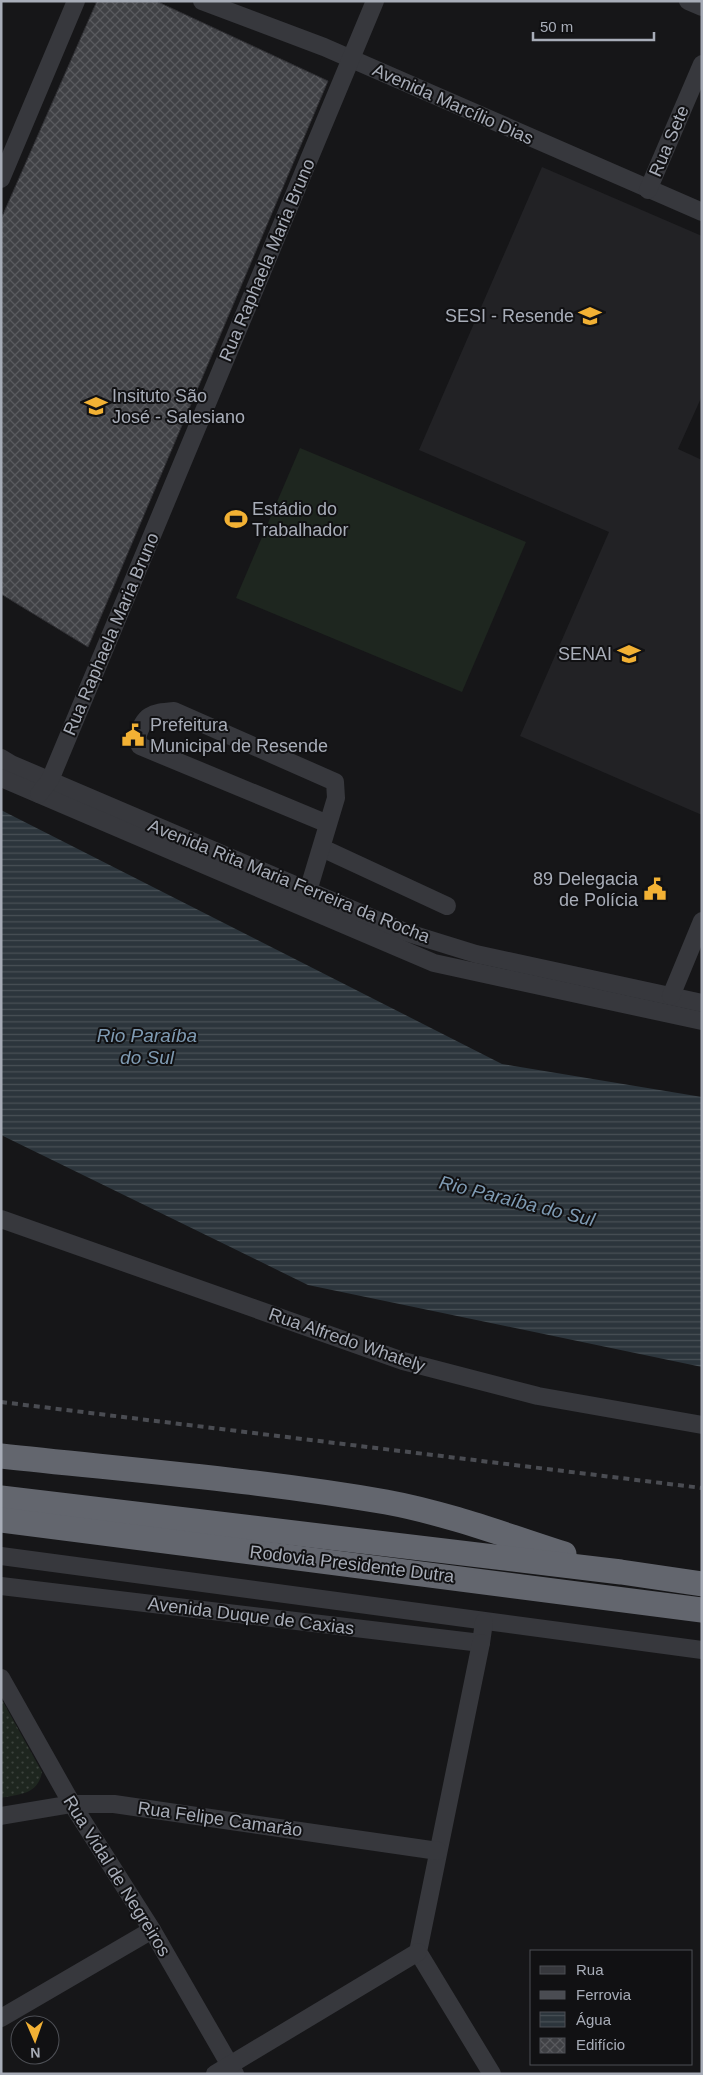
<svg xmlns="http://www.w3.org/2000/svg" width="703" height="2075" viewBox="0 0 703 2075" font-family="Arial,sans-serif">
  <defs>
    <pattern id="grass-dots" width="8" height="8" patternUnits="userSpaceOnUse" patternTransform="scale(1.25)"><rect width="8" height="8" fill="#1e261f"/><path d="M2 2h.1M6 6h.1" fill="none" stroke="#3c433d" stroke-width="1.8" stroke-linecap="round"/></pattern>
    <pattern id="water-rules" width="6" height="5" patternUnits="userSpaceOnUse" patternTransform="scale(1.25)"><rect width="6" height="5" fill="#2c353c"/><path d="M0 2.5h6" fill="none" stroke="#485056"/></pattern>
    <pattern id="building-cross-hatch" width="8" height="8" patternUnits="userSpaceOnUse" patternTransform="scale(1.25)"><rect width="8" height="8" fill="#404145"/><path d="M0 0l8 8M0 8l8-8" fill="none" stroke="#595a5e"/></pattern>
  </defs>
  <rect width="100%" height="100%" fill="#161618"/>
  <polygon fill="#222225" points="542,167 702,236 702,396 678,449 702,460 702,815 520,736 609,532 419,450"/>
  <path fill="url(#grass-dots)" d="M 1,1698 L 42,1772 C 38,1794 21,1794 1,1798 Z"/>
  <polygon fill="#1e261f" points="300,448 526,542 462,692 236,598"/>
  <polygon fill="url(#water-rules)" points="1,810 502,1064 702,1097 702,1367 308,1285 1,1135"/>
  <polygon fill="url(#building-cross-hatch)" stroke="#303034" points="97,1 156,1 328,81 88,647 1,594 1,219"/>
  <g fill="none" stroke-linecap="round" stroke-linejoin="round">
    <g stroke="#37383d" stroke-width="18">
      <polyline points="202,1 324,47 702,212"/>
      <polyline points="688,1 702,7"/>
      <polyline points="1,179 76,1"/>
      <polyline points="648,190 702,64"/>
      <polyline points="1,758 11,764 405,932 476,954 702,1003"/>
      <polyline points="1,778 434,963 702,1021"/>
      <polyline points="39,794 50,780 375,1"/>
      <polyline points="322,848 447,906"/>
      <path d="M 308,891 L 336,798 L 335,782 L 174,711 C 151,713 144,714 137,738 L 140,746 L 328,824"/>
      <polyline points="671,996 702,921"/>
      <polyline points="1,1219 403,1361 538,1396 702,1425"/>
      <polyline points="1,1556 702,1650"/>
      <polyline points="1,1586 481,1643 484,1622"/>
      <polyline points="481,1643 418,1952 492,2074"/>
      <polyline points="1,1678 72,1804 152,1930 235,2074"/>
      <polyline points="1,1816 72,1804 114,1804 438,1851"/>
      <polyline points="1,2018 152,1930"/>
      <polyline points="215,2074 418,1952"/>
    </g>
    <g stroke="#63666e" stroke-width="25">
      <path d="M 1,1456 C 129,1470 259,1480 386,1502 C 446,1513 505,1535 564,1554"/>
      <polyline points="1,1498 621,1572 702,1584"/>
      <polyline points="1,1520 702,1610"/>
    </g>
    <polyline stroke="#4a4c52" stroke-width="4" stroke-dasharray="6 5" stroke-linecap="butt" points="1,1402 702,1488"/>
  </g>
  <defs>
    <symbol id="school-bare" viewBox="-9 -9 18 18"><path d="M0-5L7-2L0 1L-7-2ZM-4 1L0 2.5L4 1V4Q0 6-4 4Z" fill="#f2b134" stroke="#111113" stroke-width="2.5" paint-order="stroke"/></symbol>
    <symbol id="stadium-bare" viewBox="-9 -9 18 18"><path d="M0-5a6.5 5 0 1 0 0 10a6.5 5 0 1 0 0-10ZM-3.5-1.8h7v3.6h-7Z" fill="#f2b134" stroke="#111113" stroke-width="2.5" paint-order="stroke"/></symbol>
    <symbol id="university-bare" viewBox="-9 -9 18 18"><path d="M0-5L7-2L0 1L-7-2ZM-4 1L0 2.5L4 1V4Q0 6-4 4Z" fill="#f2b134" stroke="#111113" stroke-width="2.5" paint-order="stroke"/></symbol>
    <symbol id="civic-bare" viewBox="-9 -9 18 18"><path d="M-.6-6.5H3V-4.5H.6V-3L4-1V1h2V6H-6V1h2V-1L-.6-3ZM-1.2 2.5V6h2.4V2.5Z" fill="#f2b134" stroke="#111113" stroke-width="2.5" paint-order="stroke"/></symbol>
  </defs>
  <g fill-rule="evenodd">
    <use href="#school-bare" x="574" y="300" width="32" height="32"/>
    <use href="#school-bare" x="80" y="390" width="32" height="32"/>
    <use href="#stadium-bare" x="220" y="503" width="32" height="32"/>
    <use href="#university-bare" x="613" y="638" width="32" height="32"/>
    <use href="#civic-bare" x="117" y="719" width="32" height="32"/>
    <use href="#civic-bare" x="639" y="873" width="32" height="32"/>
  </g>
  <g text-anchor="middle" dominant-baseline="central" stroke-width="4" stroke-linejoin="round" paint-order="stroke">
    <g font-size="18" fill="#a8adb8" stroke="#111113">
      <text transform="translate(453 104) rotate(24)">Avenida Marcílio Dias</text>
      <text transform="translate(669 141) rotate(-67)">Rua Sete</text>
      <text transform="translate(267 260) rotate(-67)">Rua Raphaela Maria Bruno</text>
      <text transform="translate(111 634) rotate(-67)">Rua Raphaela Maria Bruno</text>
      <text transform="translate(289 881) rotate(22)">Avenida Rita Maria Ferreira da Rocha</text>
      <text transform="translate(347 1340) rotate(19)">Rua Alfredo Whately</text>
      <text transform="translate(352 1564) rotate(7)">Rodovia Presidente Dutra</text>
      <text transform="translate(251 1616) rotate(7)">Avenida Duque de Caxias</text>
      <text transform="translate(220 1819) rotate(8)">Rua Felipe Camarão</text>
      <text transform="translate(117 1876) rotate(58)">Rua Vidal de Negreiros</text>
    </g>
    <g font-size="18" fill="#a8adb8" stroke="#111113" text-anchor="end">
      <text x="574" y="316">SESI - Resende</text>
      <text x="112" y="396" text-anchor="start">Insituto São<tspan x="112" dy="21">José - Salesiano</tspan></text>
      <text x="252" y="509" text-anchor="start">Estádio do<tspan x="252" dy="21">Trabalhador</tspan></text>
      <text x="612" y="654">SENAI</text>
      <text x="150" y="725" text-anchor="start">Prefeitura<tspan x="150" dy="21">Municipal de Resende</tspan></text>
      <text x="638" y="879">89 Delegacia<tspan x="638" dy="21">de Polícia</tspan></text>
    </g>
    <g font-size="19" font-style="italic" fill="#7f9bb3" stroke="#111113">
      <text x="147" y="1035">Rio Paraíba<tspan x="147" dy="22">do Sul</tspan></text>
      <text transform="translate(517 1201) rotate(14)">Rio Paraíba do Sul</text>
    </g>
  </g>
  <rect width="703" height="2075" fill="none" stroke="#a8adb8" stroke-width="5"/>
  <rect x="530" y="1950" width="162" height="115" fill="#111113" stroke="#4d4f55"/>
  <rect x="540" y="1966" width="25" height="8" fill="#37383d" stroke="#4d4f55"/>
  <text x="576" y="1975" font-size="15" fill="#a8adb8">Rua</text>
  <rect x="540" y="1991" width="25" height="8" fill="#4a4c52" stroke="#4d4f55"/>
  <text x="576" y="2000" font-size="15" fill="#a8adb8">Ferrovia</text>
  <rect x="540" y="2012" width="25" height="15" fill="url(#water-rules)" stroke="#4d4f55"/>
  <text x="576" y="2025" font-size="15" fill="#a8adb8">Água</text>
  <rect x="540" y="2038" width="25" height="15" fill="url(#building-cross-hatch)" stroke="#4d4f55"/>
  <text x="576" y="2050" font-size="15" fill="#a8adb8">Edifício</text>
  <g transform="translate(35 2040) rotate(178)"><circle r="24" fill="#111113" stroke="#4d4f55"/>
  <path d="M0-4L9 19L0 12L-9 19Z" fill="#f2b134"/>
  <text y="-8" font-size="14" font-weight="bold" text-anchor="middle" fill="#a8adb8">N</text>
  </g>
  <path d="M533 32v8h121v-8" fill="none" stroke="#a8adb8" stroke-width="2.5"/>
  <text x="540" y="32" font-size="15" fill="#a8adb8" stroke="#111113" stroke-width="4" paint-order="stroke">50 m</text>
</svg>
